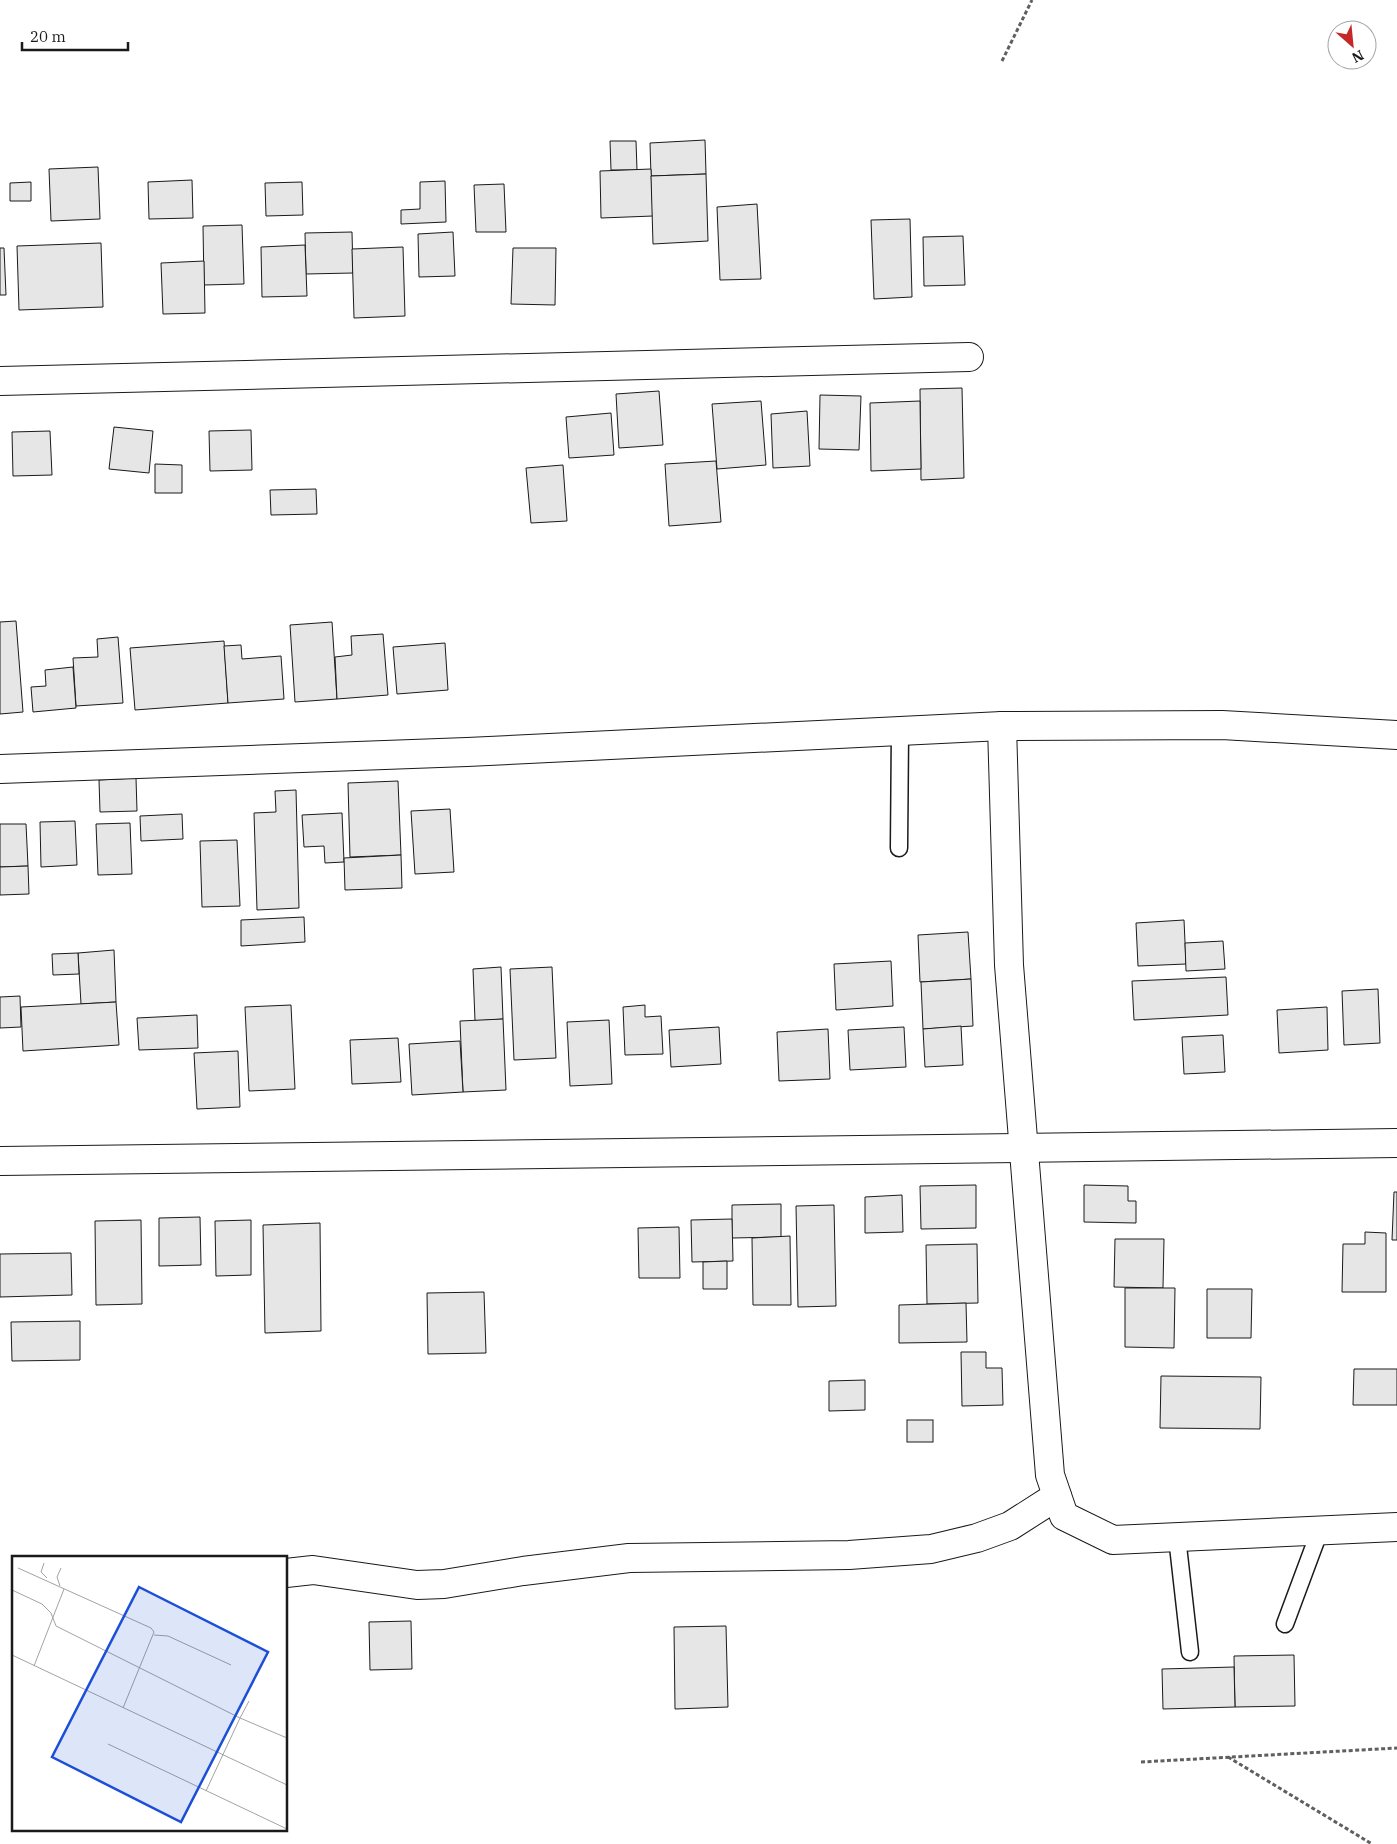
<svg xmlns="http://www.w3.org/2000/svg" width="1397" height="1844" viewBox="0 0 1397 1844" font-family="'IBM Plex Serif',serif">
  <rect width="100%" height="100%" fill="#fff"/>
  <g fill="#e6e6e6" stroke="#1a1a1a">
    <polygon points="705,140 706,174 651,176 650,143"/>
    <polygon points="610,141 636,141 637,170 611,170"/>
    <polygon points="98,167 100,219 51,221 49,169"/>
    <polygon points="651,169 653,216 601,218 600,171"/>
    <polygon points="706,174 708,241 653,244 651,176"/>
    <polygon points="192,180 193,218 149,219 148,182"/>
    <polygon points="445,181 446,222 401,224 401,210 420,209 420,182"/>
    <polygon points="31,182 31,201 10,201 10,183"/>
    <polygon points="302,182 303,215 266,216 265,183"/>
    <polygon points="504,184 506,232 476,232 474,185"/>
    <polygon points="757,204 761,279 720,280 717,207"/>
    <polygon points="910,219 912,297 874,299 871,220"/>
    <polygon points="242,225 244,284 204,285 203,226"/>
    <polygon points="352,232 353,273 306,274 305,233"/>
    <polygon points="453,232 455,276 419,277 418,234"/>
    <polygon points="963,236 965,285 924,286 923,237"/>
    <polygon points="101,243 103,307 19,310 17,246"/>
    <polygon points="305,245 307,296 262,297 261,247"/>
    <polygon points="403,247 405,316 354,318 352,249"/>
    <polygon points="0,248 4,248 6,295 0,295"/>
    <polygon points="513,248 556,248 555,305 511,304"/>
    <polygon points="204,261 205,313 163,314 161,263"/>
    <polygon points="962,388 964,478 921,480 920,389"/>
    <polygon points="659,391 663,445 619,448 616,394"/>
    <polygon points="820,395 861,396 859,450 819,449"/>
    <polygon points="761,401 766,465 717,469 712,404"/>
    <polygon points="920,401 921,469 871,471 870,403"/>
    <polygon points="807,411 810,466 773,468 771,414"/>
    <polygon points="611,413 614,455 569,458 566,417"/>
    <polygon points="114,427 153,431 149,473 109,469"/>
    <polygon points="251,430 252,470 210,471 209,431"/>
    <polygon points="50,431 52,475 13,476 12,432"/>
    <polygon points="716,461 721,522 669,526 665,464"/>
    <polygon points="155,464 182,465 182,493 155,493"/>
    <polygon points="563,465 567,521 531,523 526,468"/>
    <polygon points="316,489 317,514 271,515 270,490"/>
    <polygon points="16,621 23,712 0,714 0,622"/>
    <polygon points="332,622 337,699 295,702 290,625"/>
    <polygon points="383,634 388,695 337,699 335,657 352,655 351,636"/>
    <polygon points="118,637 123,703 76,706 73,658 98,657 97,639"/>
    <polygon points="224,641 228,703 135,710 130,648"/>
    <polygon points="445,643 448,690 397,694 393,647"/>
    <polygon points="241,645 242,659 281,656 284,699 228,703 224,646"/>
    <polygon points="73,667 76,708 33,712 31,687 46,686 45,670"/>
    <polygon points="136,778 137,811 100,812 99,780"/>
    <polygon points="398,781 401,855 350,857 348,783"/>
    <polygon points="296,790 299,908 257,910 254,813 276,812 275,791"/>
    <polygon points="450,809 454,872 415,874 411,811"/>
    <polygon points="342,813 344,862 325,863 324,846 304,847 302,815"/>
    <polygon points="182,814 183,839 141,841 140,816"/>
    <polygon points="75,821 77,865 41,867 40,822"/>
    <polygon points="130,823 132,874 98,875 96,824"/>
    <polygon points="0,824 26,824 28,866 0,867"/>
    <polygon points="237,840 240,906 202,907 200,841"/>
    <polygon points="401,855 402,888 345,890 344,858"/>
    <polygon points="28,866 29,894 0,895 0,867"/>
    <polygon points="304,917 305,942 241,946 241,920"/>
    <polygon points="1184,920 1186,964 1138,966 1136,923"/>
    <polygon points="968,932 971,979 920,982 918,935"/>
    <polygon points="1223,941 1225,969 1186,971 1185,943"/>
    <polygon points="114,950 116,1002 81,1004 78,953"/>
    <polygon points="78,953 79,974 53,975 52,954"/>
    <polygon points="891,961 893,1006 836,1010 834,964"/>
    <polygon points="501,967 503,1019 475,1021 473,969"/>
    <polygon points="552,967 556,1058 514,1060 510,969"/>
    <polygon points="1226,977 1228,1015 1134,1020 1132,981"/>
    <polygon points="971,979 973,1026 923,1029 921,982"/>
    <polygon points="1378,989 1380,1043 1344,1045 1342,991"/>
    <polygon points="20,996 21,1027 0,1028 0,997"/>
    <polygon points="116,1002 119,1045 23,1051 21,1007"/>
    <polygon points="291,1005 295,1089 249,1091 245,1007"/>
    <polygon points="645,1005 645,1017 661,1016 663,1054 625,1055 623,1007"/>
    <polygon points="1327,1007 1328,1050 1279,1053 1277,1010"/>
    <polygon points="197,1015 198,1048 139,1050 137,1018"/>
    <polygon points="503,1019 506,1090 463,1092 460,1021"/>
    <polygon points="609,1020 612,1084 570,1086 567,1022"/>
    <polygon points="961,1026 963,1065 925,1067 923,1029"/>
    <polygon points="719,1027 721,1064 671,1067 669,1030"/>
    <polygon points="904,1027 906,1067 850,1070 848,1030"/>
    <polygon points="828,1029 830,1079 779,1081 777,1032"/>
    <polygon points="1223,1035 1225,1072 1184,1074 1182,1037"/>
    <polygon points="398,1038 401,1082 352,1084 350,1040"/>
    <polygon points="460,1041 463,1092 412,1095 409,1044"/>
    <polygon points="238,1051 240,1107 197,1109 194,1053"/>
    <polygon points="976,1185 976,1228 921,1229 920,1186"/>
    <polygon points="1084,1185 1128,1186 1128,1201 1136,1201 1136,1223 1084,1222"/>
    <polygon points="1394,1192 1397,1192 1397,1240 1392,1240"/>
    <polygon points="902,1195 903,1232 865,1233 865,1197"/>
    <polygon points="781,1204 781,1237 732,1238 732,1205"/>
    <polygon points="834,1205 836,1306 798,1307 796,1206"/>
    <polygon points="200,1217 201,1265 159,1266 159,1218"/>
    <polygon points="732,1219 733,1261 692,1262 691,1220"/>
    <polygon points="141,1220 142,1304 96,1305 95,1221"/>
    <polygon points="251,1220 251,1275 216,1276 215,1221"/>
    <polygon points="320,1223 321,1331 265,1333 263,1225"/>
    <polygon points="679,1227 680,1278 639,1278 638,1228"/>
    <polygon points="1365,1232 1386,1233 1386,1292 1342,1292 1343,1244 1365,1244"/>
    <polygon points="790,1236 791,1305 753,1305 752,1238"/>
    <polygon points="1115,1239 1164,1239 1163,1288 1114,1287"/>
    <polygon points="977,1244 978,1303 927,1304 926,1245"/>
    <polygon points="71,1253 72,1295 0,1297 0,1254"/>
    <polygon points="727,1261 727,1289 703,1289 703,1262"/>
    <polygon points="1125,1288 1175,1288 1174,1348 1125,1347"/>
    <polygon points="1207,1289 1252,1289 1251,1338 1207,1338"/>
    <polygon points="484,1292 486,1353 428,1354 427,1293"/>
    <polygon points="966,1303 967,1342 899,1343 899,1305"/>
    <polygon points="80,1321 80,1360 12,1361 11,1322"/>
    <polygon points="961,1352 986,1352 986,1368 1002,1368 1003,1405 962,1406"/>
    <polygon points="1354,1369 1397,1369 1397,1405 1353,1405"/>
    <polygon points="1161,1376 1261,1377 1260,1429 1160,1428"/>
    <polygon points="865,1380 865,1410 829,1411 829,1381"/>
    <rect x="907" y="1420" width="26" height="22"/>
    <polygon points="411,1621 412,1669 370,1670 369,1622"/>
    <polygon points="726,1626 728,1707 675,1709 674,1627"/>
    <polygon points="1294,1655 1295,1706 1235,1707 1234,1656"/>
    <polygon points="1234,1667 1235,1707 1163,1709 1162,1669"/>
  </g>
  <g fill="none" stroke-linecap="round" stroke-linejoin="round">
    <defs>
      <g id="lane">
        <polyline points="899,848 900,731"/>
        <polyline points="1177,1537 1190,1652"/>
        <polyline points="1285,1624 1320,1530"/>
      </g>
      <g id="street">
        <polyline points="0,381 969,357"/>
        <polyline points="1002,726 1009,965 1050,1475 1064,1516 1113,1540 1397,1527"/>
        <polyline points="0,769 467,752 1002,726 1222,725 1397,735"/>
        <polyline points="0,1161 1397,1143"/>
        <polyline points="286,1573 313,1570 417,1585 444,1584 523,1571 629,1558 849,1555 931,1549 977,1538 1010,1526 1057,1496"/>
      </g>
    </defs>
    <use href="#lane" stroke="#1a1a1a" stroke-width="19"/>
    <use href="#street" stroke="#1a1a1a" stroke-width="30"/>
    <g stroke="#5f5f5f" stroke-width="3" stroke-dasharray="4 2.5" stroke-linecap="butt">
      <polyline points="1002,61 1032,0"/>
      <polyline points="1228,1757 1372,1844"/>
      <polyline points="1141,1762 1397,1748"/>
    </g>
    <use href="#lane" stroke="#fff" stroke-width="16"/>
    <use href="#street" stroke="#fff" stroke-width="28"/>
  </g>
  <g transform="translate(12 1556)">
    <rect width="275" height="275" fill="#fff"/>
    <path fill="none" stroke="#a3a3a3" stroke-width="1" d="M 32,7 L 29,16 L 35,22M 6,12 L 139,72 L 142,76 L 111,152M 48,30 L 45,21 L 49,12M 0,34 L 30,48 L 39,57 L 44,70 L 228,162 L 237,145M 142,79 L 156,80 L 219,109M 0,99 L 275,229M 22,110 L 52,33M 96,188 L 275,273M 194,235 L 228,162 L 275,182"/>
    <path fill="#1d4ed8" fill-opacity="0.15" stroke="#1d4ed8" stroke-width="2.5" d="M 127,31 L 256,96 L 169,266 L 40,201 Z"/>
    <rect width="275" height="275" fill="none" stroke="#1a1a1a" stroke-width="2.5"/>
  </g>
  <g transform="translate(1352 45) rotate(153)"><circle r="24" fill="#ffffff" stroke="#a3a3a3"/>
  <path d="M0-4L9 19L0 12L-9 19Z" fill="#c62828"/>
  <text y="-8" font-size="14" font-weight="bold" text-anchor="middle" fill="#1a1a1a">N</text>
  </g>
  <path d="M22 42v8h106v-8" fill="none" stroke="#1a1a1a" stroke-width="2.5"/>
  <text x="30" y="42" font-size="15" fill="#1a1a1a" stroke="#ffffff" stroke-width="4" paint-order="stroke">20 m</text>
</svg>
